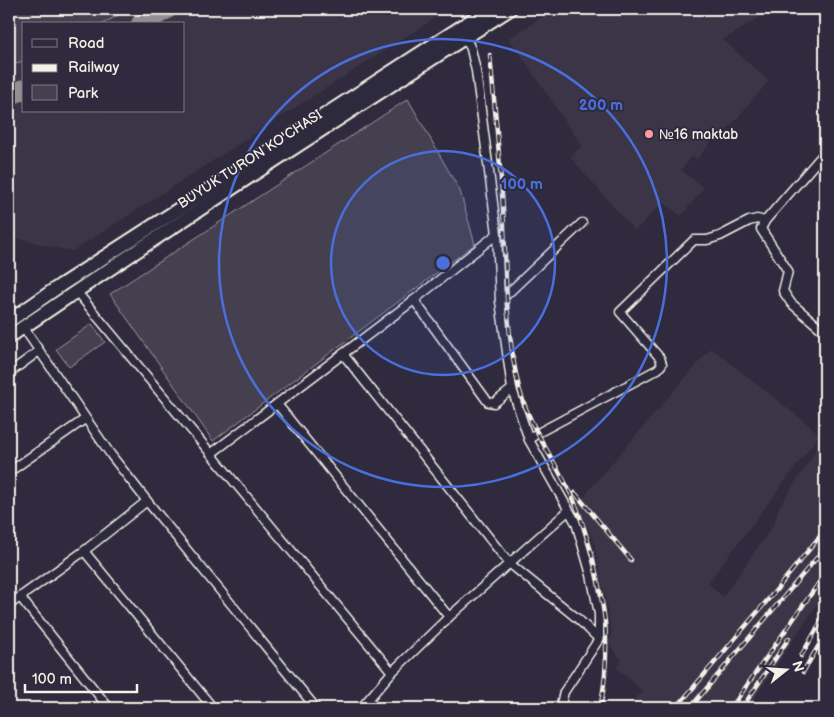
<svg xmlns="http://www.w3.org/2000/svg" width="834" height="717" viewBox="0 0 834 717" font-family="'Balsamiq Sans',sans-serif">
  <rect width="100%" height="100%" fill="#2f2a3d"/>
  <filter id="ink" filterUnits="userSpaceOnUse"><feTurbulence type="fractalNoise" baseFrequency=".02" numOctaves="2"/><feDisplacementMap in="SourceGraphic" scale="10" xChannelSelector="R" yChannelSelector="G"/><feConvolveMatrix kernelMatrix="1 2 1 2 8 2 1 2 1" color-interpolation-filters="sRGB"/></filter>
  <g filter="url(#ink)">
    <g fill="#3b3647" fill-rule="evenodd">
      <path d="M 9,9 L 449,9 L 73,251 L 61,249 L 9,236 ZM 24,24 L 184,24 L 184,111 L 24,111 Z"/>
      <polygon points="555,9 773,9 723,40 769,81 719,139 715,137 697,159 693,156 681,170 704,188 681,216 663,202 635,231 570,157 582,146 509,38"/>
      <path d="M 711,348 L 820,434 L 825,428 L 825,592 L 748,708 L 623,708 L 643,692 L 617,668 L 621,660 L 608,643 L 612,636 L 611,627 L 594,543 L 578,505 L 594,484 ZM 819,436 L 814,454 L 779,507 L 774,524 L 723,597 L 708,583 Z"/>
    </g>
    <g fill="#454050" stroke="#9c989c">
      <polygon points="9,9 128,9 103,24 24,24 24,60 9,67"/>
      <polygon points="408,99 460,191 475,244 213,441 110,294"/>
      <polygon points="92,324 105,342 69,367 56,349"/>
    </g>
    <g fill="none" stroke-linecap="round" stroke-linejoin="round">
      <g stroke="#928e92" stroke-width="20">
        <polyline points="141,24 167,9"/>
        <polyline points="9,96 24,89"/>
      </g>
      <defs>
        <g id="minor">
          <polyline points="464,34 471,49 476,71 497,234 500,301 512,389 529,440 576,523 591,575 599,614 599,639 564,692 560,708"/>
          <polyline points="825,152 765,221 761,229 788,271 783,291 791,303 825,332"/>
          <path d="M 76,291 C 182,417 286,546 392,672"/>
          <polyline points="414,300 488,402 494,403 512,389"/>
          <polyline points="500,301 582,223"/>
          <polyline points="23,327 111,455 147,501 316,708"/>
          <polyline points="343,354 509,563 578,619 599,639"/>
          <polyline points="9,373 39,351"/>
          <polyline points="277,404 449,617"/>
          <polyline points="529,440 536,434 658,369 662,364 660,358 620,312 694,240 707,240 720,236 749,221 757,219 765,221"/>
          <polyline points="212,453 414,300 497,234"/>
          <polyline points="9,472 85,419"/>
          <polyline points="84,551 213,708"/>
          <polyline points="20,597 109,708"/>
          <polyline points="9,605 84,551 147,501"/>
          <polyline points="361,708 392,672 449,617 568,511"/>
        </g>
        <g id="primary">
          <polyline points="9,321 61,285 489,9"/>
          <path d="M 9,337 C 174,224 342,116 510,9"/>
        </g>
      </defs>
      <use href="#minor" stroke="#f4f1e8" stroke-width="11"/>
      <use href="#primary" stroke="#f4f1e8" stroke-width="16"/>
      <use href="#minor" stroke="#2f2a3d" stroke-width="8"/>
      <use href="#primary" stroke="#2f2a3d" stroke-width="12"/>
      <defs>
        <g id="rail">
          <path d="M 490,55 C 495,112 501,168 504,225 C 506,276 506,328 517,379 C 526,423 552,455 571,494 C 580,513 585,532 591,551 C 596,572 601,593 604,614 C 608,642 606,681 600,708"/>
          <polyline points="575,493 631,560"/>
          <polyline points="801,656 825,615"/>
          <polyline points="803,672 825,635"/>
          <polyline points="676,708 777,589 825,530"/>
          <polyline points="690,708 825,548"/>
          <polyline points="731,708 825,574"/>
          <polyline points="742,708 789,638"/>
        </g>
      </defs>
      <use href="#rail" stroke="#f4f1e8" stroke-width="4.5"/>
      <use href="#rail" stroke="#2f2a3d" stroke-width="2.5" stroke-dasharray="8" stroke-linecap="butt"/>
    </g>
  </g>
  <circle cx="443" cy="263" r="112" fill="#486fdb" fill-opacity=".12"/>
  <g fill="none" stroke="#486fdb" stroke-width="2.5">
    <circle cx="443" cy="263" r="112"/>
    <circle cx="443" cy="263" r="224"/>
  </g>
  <circle fill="#ff9aa2" stroke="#2f2a3d" stroke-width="2" cx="649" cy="134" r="5"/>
  <g text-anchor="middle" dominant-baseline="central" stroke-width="4" stroke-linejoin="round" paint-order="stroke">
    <g font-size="14" fill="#f4f1e8" stroke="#2f2a3d" text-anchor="start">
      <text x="659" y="134">№16 maktab</text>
    </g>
    <g font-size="14" fill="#f4f1e8" stroke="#2f2a3d">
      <text transform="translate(250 159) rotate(-33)">BUYUK TURON KO'CHASI</text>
    </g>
  </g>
  <circle cx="443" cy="263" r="8" fill="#486fdb" stroke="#2f2a3d" stroke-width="2.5"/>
  <g font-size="15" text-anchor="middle" font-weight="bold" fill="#486fdb" stroke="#2f2a3d" stroke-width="4" stroke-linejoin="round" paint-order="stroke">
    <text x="601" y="110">200 m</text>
    <text x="522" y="189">100 m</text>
  </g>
  <rect width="834" height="717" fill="none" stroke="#2f2a3d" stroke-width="30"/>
  <rect x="15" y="15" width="804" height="687" fill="none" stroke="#f4f1e8" stroke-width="2" filter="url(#ink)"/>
  <rect x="22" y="22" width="162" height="90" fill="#2f2a3d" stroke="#7e7a81"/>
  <rect x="32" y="39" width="25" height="8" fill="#2f2a3d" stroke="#7e7a81"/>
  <text x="68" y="48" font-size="15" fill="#f4f1e8">Road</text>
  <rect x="32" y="64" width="25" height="8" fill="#f4f1e8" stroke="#7e7a81"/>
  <text x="68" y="72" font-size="15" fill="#f4f1e8">Railway</text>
  <rect x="32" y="85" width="25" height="15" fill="#454050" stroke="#7e7a81"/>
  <text x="68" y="98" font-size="15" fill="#f4f1e8">Park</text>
  <g transform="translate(786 670) rotate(73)" stroke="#2f2a3d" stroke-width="4" paint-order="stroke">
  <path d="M0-4L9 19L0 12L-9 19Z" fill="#f4f1e8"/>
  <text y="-8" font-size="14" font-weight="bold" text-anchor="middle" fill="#f4f1e8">N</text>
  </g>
  <path d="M25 684v8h112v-8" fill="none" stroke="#f4f1e8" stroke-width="2.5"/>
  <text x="32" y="684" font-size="15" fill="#f4f1e8" stroke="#2f2a3d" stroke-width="4" paint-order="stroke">100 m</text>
</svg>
